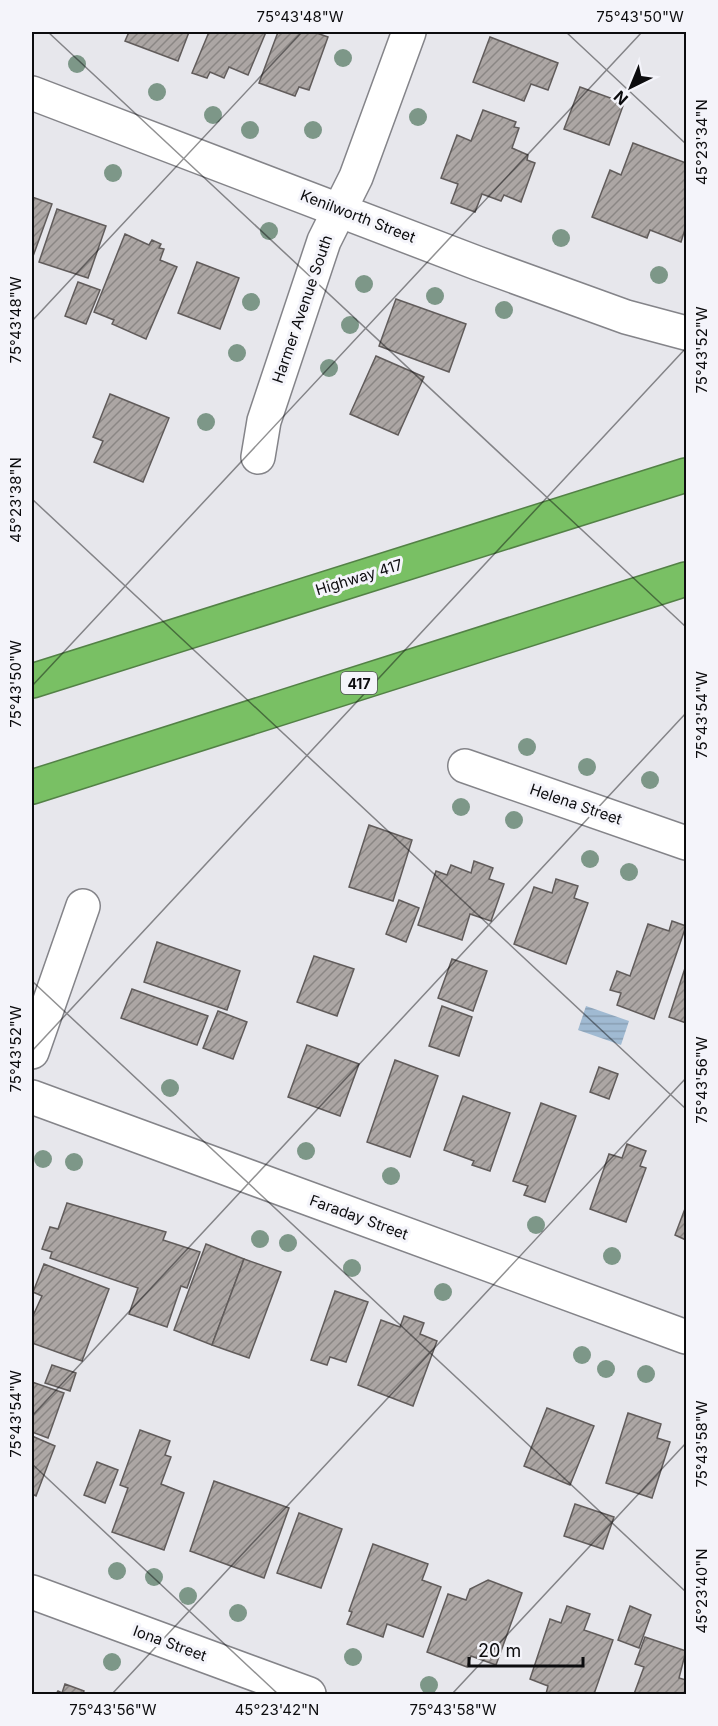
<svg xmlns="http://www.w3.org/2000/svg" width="718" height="1726" viewBox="0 0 718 1726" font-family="Inter,sans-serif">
  <defs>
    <pattern id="water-rules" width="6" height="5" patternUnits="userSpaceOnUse" patternTransform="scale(1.5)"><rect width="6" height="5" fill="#a0bad2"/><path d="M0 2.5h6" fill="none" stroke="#899fb3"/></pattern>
    <pattern id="building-hatch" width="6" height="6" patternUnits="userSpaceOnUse" patternTransform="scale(1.5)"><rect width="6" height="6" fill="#aca6a4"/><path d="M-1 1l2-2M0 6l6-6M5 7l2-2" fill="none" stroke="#8a8684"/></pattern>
  </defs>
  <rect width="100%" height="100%" fill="#e7e7ec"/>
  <polygon fill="url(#water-rules)" points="586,1006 629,1021 621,1045 578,1030"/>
  <g fill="url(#building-hatch)" stroke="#615c5b" stroke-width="1.5">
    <polygon points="129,32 189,32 178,61 125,41"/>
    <polygon points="209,32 266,32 248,75 229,67 224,78 210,72 207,78 192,73"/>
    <polygon points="278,32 314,32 328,37 309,90 299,87 295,96 259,83"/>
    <polygon points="490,37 558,63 548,90 531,84 524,101 473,82"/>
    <polygon points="580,87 624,103 609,145 564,129"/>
    <polygon points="483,110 516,122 514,127 519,128 512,148 528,155 527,160 535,163 521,202 504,195 501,201 482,194 475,212 451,203 458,184 441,178 457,135 471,141"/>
    <polygon points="633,143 686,163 686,226 681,242 650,230 647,238 592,217 610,170 621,175"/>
    <polygon points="32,197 52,204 32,259"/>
    <polygon points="57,209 106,226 88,278 39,262"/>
    <polygon points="125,234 149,245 152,240 161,244 159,248 164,249 160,260 177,267 146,339 112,324 114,320 94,312"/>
    <polygon points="197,262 239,278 220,329 178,313"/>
    <polygon points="78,282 100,290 86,324 65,316"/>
    <polygon points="396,299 466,324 449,372 379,346"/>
    <polygon points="376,356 424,377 398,435 350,414"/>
    <polygon points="110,394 169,418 143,482 94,462 103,441 93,437"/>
    <polygon points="369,825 412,840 393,901 349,887"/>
    <polygon points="474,861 493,868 489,879 504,884 491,921 470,914 462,940 418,925 436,871 447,875 451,865 471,873"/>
    <polygon points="556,879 578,886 574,898 588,903 566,964 514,944 534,887 552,893"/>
    <polygon points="399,900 419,908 406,942 386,934"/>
    <polygon points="672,921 686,926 654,1019 617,1005 621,993 610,990 617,971 630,976 648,924 669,931"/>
    <polygon points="157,942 240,971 227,1010 144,982"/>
    <polygon points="314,956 354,969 337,1016 297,1002"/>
    <polygon points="452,959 487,971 473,1011 438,998"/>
    <polygon points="686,965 686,1023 669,1017"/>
    <polygon points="132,989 208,1016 197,1045 121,1018"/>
    <polygon points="442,1006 472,1017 459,1056 429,1046"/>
    <polygon points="218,1011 247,1022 233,1059 203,1048"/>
    <polygon points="307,1045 359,1064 340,1116 288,1097"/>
    <polygon points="395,1060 438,1076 410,1157 367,1142"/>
    <polygon points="599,1067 618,1074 609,1099 590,1092"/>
    <polygon points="463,1096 510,1113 490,1171 472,1165 474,1161 444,1150"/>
    <polygon points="541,1103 576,1116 545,1202 524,1195 528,1186 513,1181"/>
    <polygon points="627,1144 646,1151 640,1166 646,1168 626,1222 590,1209 609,1154 622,1158"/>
    <polygon points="67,1203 166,1232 163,1240 200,1252 187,1288 181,1286 167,1327 129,1314 138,1288 50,1258 52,1252 42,1249 50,1227 58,1229"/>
    <polygon points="686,1206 686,1240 675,1235"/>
    <polygon points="206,1244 244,1259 212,1345 174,1330"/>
    <polygon points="244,1259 281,1272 249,1358 212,1345"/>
    <polygon points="44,1264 109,1289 82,1361 32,1343 32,1318 42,1296 33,1292"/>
    <polygon points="335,1291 368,1302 346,1362 330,1357 327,1365 311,1360"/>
    <polygon points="404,1316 424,1323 420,1334 437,1341 413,1406 358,1385 381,1320 400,1327"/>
    <polygon points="52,1365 76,1373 70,1391 45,1383"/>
    <polygon points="32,1382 64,1393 48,1438 32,1432"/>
    <polygon points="547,1408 594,1426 570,1485 524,1466"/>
    <polygon points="628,1413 661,1424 657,1438 670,1442 652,1498 606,1483"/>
    <polygon points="140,1430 170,1441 165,1455 171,1457 161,1484 184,1493 164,1550 112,1532 128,1488 120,1485"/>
    <polygon points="32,1436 55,1446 36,1496 32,1494"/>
    <polygon points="97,1462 118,1470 105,1503 84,1495"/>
    <polygon points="214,1481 289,1508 264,1578 190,1551"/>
    <polygon points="575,1504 614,1517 603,1549 564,1536"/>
    <polygon points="299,1513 342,1529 321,1588 277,1573"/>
    <polygon points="373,1544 428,1564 422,1580 441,1587 423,1637 387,1624 383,1637 347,1624 352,1612 349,1611"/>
    <polygon points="488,1580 522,1593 496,1665 471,1656 467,1667 427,1652 448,1594 466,1600 470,1589"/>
    <polygon points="567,1606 590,1614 584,1630 613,1640 594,1694 546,1694 548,1686 530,1679 550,1619 561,1623"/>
    <polygon points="630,1606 651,1615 639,1648 618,1640"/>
    <polygon points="645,1637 686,1651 679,1678 686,1680 686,1694 634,1694 644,1667 635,1664"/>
    <polygon points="65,1684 84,1691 83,1694 56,1694 58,1691 62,1693"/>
  </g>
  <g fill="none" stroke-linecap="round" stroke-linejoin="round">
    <defs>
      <g id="minor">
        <polyline points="32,93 477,263 626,317 686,333"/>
        <polyline points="258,457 264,421 324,241 356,177 409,32"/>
        <polyline points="465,766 686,843"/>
        <polyline points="32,1052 83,906"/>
        <polyline points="32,1097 686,1337"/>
        <polyline points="32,1592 309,1694"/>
      </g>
      <g id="highway">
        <polyline points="32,681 686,475"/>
        <polyline points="32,787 686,579"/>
      </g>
    </defs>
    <use href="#minor" stroke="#848489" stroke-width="36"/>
    <use href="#highway" stroke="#538146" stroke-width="36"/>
    <use href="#minor" stroke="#fff" stroke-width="33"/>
    <use href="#highway" stroke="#79c064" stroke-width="33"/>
  </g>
  <g fill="#7d9788">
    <circle cx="343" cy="58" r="9"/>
    <circle cx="77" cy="64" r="9"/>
    <circle cx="157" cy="92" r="9"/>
    <circle cx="213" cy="115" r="9"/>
    <circle cx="418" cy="117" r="9"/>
    <circle cx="250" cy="130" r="9"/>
    <circle cx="313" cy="130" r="9"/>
    <circle cx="113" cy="173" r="9"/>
    <circle cx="269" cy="231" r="9"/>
    <circle cx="561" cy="238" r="9"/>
    <circle cx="659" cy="275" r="9"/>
    <circle cx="364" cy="284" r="9"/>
    <circle cx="435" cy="296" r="9"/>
    <circle cx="251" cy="302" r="9"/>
    <circle cx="504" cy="310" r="9"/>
    <circle cx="350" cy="325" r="9"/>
    <circle cx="237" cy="353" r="9"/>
    <circle cx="329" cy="368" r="9"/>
    <circle cx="206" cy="422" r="9"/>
    <circle cx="527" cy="747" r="9"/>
    <circle cx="587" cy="767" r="9"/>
    <circle cx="650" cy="780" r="9"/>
    <circle cx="461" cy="807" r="9"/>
    <circle cx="514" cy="820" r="9"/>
    <circle cx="590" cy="859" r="9"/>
    <circle cx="629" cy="872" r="9"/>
    <circle cx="170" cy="1088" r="9"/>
    <circle cx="306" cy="1151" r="9"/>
    <circle cx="43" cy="1159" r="9"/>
    <circle cx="74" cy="1162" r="9"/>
    <circle cx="391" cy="1176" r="9"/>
    <circle cx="536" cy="1225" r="9"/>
    <circle cx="260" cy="1239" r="9"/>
    <circle cx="288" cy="1243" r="9"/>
    <circle cx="612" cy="1256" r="9"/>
    <circle cx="352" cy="1268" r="9"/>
    <circle cx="443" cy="1292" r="9"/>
    <circle cx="582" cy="1355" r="9"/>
    <circle cx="606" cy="1369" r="9"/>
    <circle cx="646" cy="1374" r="9"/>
    <circle cx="117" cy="1571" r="9"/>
    <circle cx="154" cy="1577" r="9"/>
    <circle cx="188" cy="1596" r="9"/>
    <circle cx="238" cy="1613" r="9"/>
    <circle cx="353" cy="1657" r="9"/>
    <circle cx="112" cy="1662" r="9"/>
    <circle cx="429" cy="1685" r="9"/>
  </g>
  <path fill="none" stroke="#0c0c0e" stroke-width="1.5" stroke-opacity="0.45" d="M 48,32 L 686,627M 566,32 L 686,144M 32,321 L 302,32M 32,499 L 686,1109M 32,686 L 642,32M 32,981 L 686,1592M 32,1051 L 686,348M 32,1416 L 686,713M 32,1464 L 278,1694M 112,1694 L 686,1078M 452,1694 L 686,1443"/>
  <g text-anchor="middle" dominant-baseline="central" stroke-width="6" stroke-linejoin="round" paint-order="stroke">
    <rect fill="#f4f4fa" stroke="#525255" stroke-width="1.5" x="341" y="672" width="36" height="22" rx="4.5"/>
    <g font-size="14" font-weight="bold" fill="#0c0c0e">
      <text x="359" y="683">417</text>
    </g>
    <g font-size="15" fill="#0c0c0e" stroke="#f4f4fa">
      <text transform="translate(358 216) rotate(21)">Kenilworth Street</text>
      <text transform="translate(302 309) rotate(-71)">Harmer Avenue South</text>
      <text transform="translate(359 577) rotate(-17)">Highway 417</text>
      <text transform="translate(576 804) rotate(19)">Helena Street</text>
      <text transform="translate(359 1217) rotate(20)">Faraday Street</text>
      <text transform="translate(170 1643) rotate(20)">Iona Street</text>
    </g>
  </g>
  <rect width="718" height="1726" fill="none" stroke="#f4f4fa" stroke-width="66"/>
  <g transform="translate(631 87) rotate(223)" stroke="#f4f4fa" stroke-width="4.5" paint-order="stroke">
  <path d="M0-4.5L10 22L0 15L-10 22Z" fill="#0c0c0e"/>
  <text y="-9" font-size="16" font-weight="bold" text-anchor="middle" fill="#0c0c0e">N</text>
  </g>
  <path d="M469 1657v9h114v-9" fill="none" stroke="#0c0c0e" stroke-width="3"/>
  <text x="478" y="1657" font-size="18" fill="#0c0c0e" stroke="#f4f4fa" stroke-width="4.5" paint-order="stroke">20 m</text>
  <rect x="33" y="33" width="652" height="1660" fill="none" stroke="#0c0c0e" stroke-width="2"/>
  <g font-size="15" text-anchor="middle" fill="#0c0c0e">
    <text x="300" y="22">75°43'48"W</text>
    <text x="640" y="22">75°43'50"W</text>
    <text transform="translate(702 142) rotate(-90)" y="5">45°23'34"N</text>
    <text transform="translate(16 320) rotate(-90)" y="5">75°43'48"W</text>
    <text transform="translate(702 350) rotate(-90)" y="5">75°43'52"W</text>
    <text transform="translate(16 500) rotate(-90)" y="5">45°23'38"N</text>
    <text transform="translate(16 684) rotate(-90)" y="5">75°43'50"W</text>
    <text transform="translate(702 715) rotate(-90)" y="5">75°43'54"W</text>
    <text transform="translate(16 1049) rotate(-90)" y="5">75°43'52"W</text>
    <text transform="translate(702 1080) rotate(-90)" y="5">75°43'56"W</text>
    <text transform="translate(16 1414) rotate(-90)" y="5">75°43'54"W</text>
    <text transform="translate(702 1444) rotate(-90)" y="5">75°43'58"W</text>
    <text transform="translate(702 1591) rotate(-90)" y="5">45°23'40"N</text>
    <text x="113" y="1715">75°43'56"W</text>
    <text x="277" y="1715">45°23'42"N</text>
    <text x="453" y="1715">75°43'58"W</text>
  </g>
</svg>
